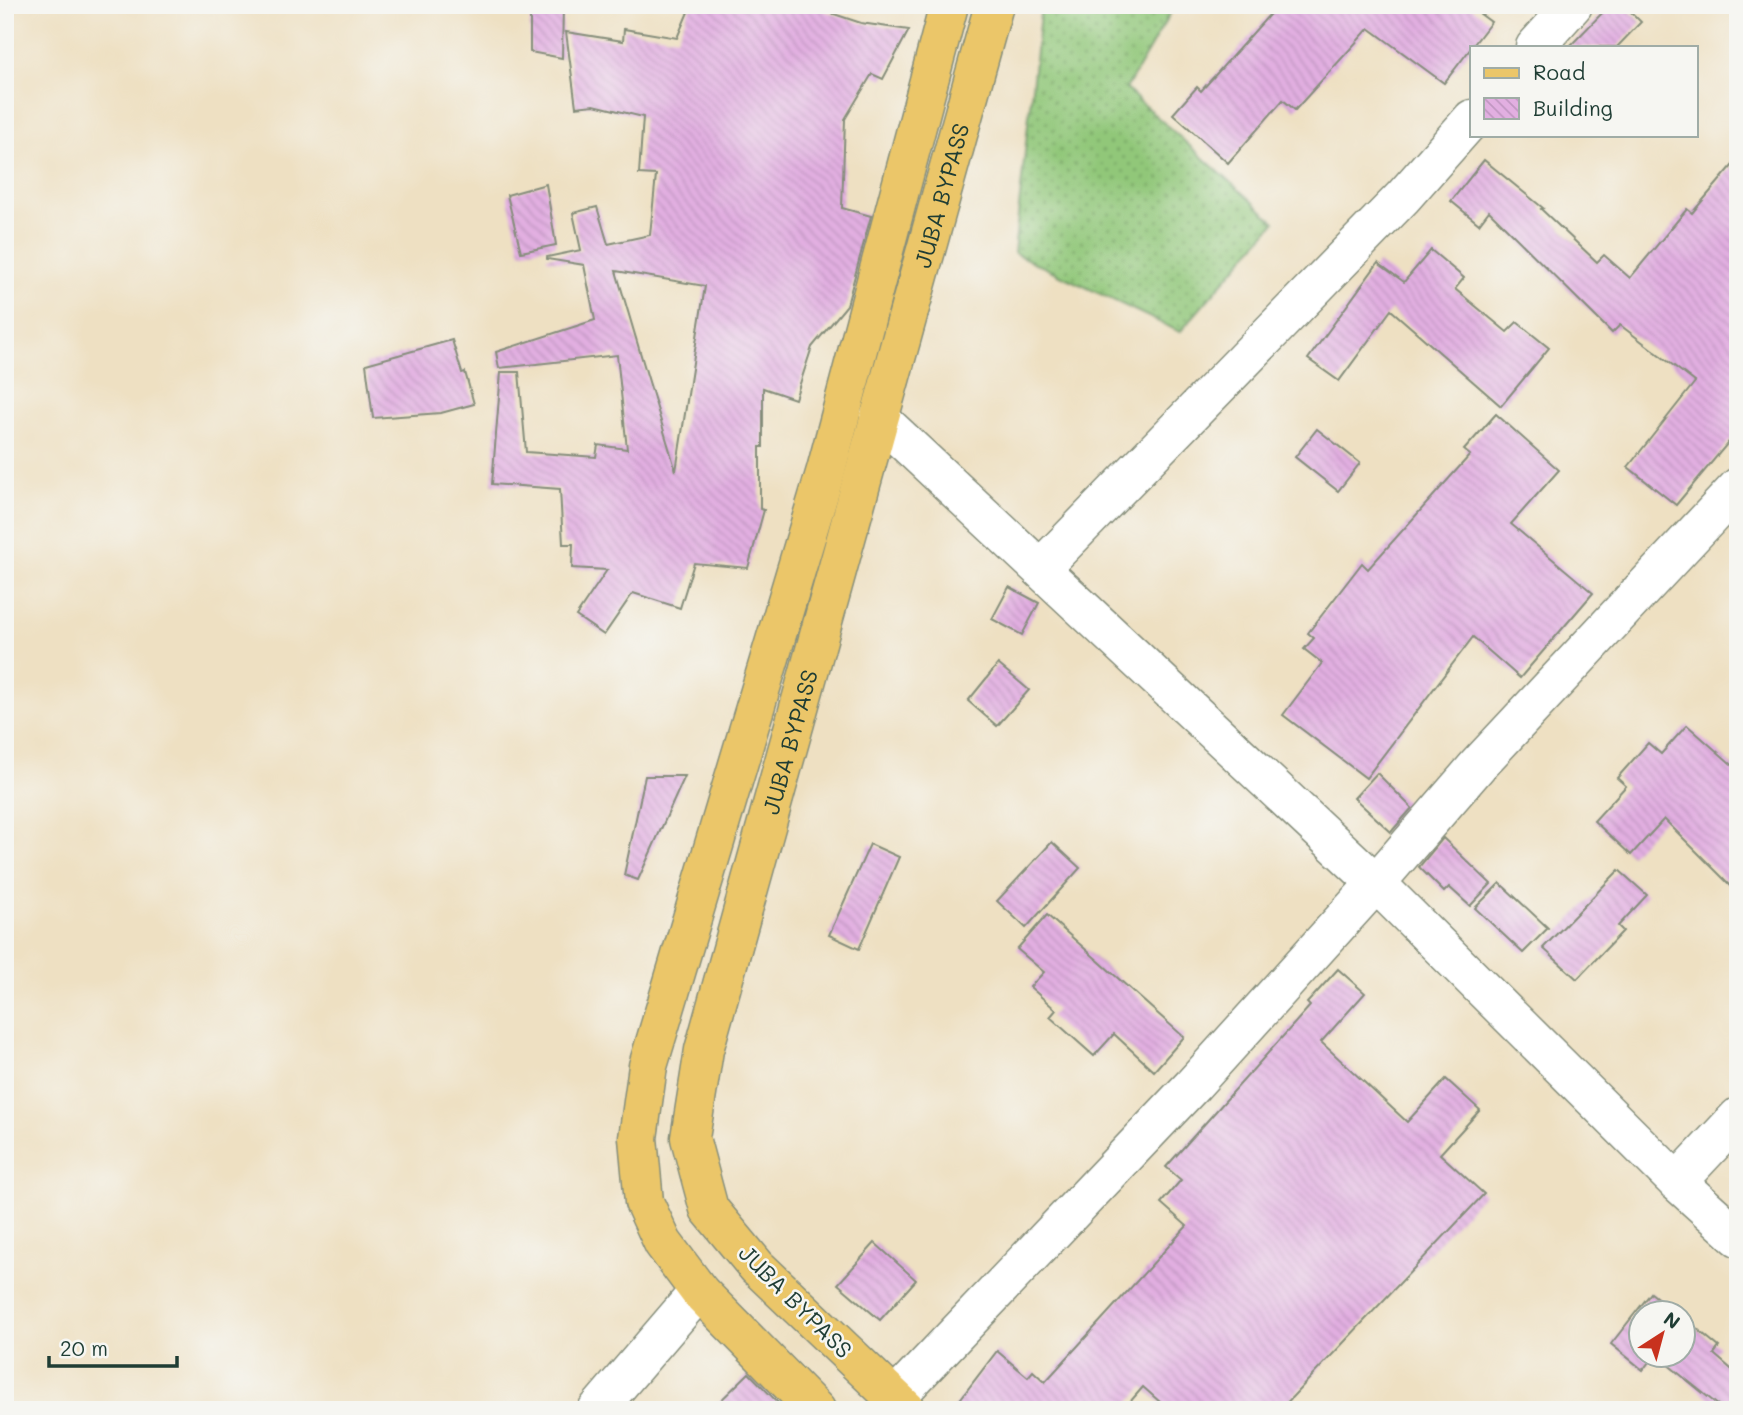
<svg xmlns="http://www.w3.org/2000/svg" width="1743" height="1415" viewBox="0 0 1743 1415" font-family="Mali,sans-serif">
  <defs>
    <pattern id="garden-dots" width="8" height="8" patternUnits="userSpaceOnUse" patternTransform="scale(1.75)"><rect width="8" height="8" fill="#91c779"/><path d="M2 2h.1M6 6h.1" fill="none" stroke="#76a364" stroke-width="1.8" stroke-linecap="round"/></pattern>
    <pattern id="building-back-hatch" width="6" height="6" patternUnits="userSpaceOnUse" patternTransform="scale(1.75)"><rect width="6" height="6" fill="#e2afe1"/><path d="M-1 5l2 2M0 0l6 6M5-1l2 2" fill="none" stroke="#c197c2"/></pattern>
  </defs>
  <rect width="100%" height="100%" fill="#f6f6f2"/>
  <filter id="ink" filterUnits="userSpaceOnUse"><feTurbulence type="fractalNoise" baseFrequency=".0143" numOctaves="2"/><feDisplacementMap in="SourceGraphic" scale="14" xChannelSelector="R" yChannelSelector="G"/><feConvolveMatrix kernelMatrix="1 2 1 2 8 2 1 2 1" color-interpolation-filters="sRGB"/></filter>
  <filter id="wash" filterUnits="userSpaceOnUse"><feTurbulence type="fractalNoise" baseFrequency=".00686" numOctaves="4" result="noise"/><feDisplacementMap in="SourceGraphic" scale="28" xChannelSelector="R" yChannelSelector="G"/><feGaussianBlur stdDeviation="1.57" result="paint"/><feColorMatrix in="noise" values="0 0 0 0 0 0 0 0 0 0 0 0 0 0 0 0 0 1.4 0 .05"/><feComposite in="paint" operator="in"/></filter>
  <g filter="url(#wash)">
    <rect width="100%" height="100%" fill="#eee0c2"/>
    <polygon fill="url(#garden-dots)" stroke="#588256" stroke-width="2" points="1041,5 1175,5 1126,89 1275,222 1180,332 1014,253"/>
    <g id="blocks">
      <g fill="url(#building-back-hatch)" fill-rule="evenodd">
        <polygon points="530,5 563,5 562,58 530,52"/>
        <path d="M 691,5 L 807,5 L 861,23 L 909,30 L 883,79 L 872,74 L 845,119 L 842,208 L 871,216 L 847,305 L 812,347 L 795,399 L 763,388 L 763,447 L 760,447 L 760,509 L 764,510 L 748,568 L 694,563 L 680,608 L 633,593 L 604,635 L 576,616 L 607,570 L 572,568 L 573,544 L 563,544 L 560,489 L 492,484 L 501,372 L 519,372 L 526,452 L 596,457 L 598,445 L 627,449 L 617,355 L 499,368 L 496,352 L 595,320 L 584,265 L 547,259 L 547,257 L 581,250 L 573,213 L 597,207 L 608,244 L 650,235 L 656,175 L 639,174 L 643,117 L 594,105 L 576,107 L 566,32 L 623,41 L 624,29 L 677,38 ZM 616,271 L 705,286 L 676,471 L 640,352 Z"/>
        <polygon points="1278,5 1468,5 1491,22 1444,83 1369,28 1295,110 1283,100 1228,163 1173,114 1197,87 1201,91"/>
        <polygon points="1610,5 1624,5 1641,22 1617,47 1569,47"/>
        <polygon points="1738,159 1738,431 1676,505 1628,467 1695,382 1620,325 1612,333 1489,211 1479,224 1451,201 1484,160 1543,208 1541,209 1597,262 1604,255 1630,278 1687,209 1692,213"/>
        <polygon points="546,184 556,245 521,252 507,195"/>
        <polygon points="1431,250 1464,278 1455,289 1507,332 1517,322 1549,348 1501,406 1391,310 1339,381 1308,359 1378,263 1404,282"/>
        <polygon points="452,340 462,373 465,372 474,404 441,413 373,418 366,364"/>
        <polygon points="1496,414 1559,470 1511,524 1593,593 1520,678 1473,637 1366,778 1283,715 1322,663 1304,649 1314,638 1308,633 1362,563 1368,569 1470,455 1464,450"/>
        <polygon points="1317,429 1360,463 1338,491 1295,457"/>
        <polygon points="1009,587 1039,603 1022,635 992,619"/>
        <polygon points="998,664 1029,690 997,726 968,701"/>
        <polygon points="1687,725 1738,770 1738,893 1664,819 1631,855 1594,821 1626,786 1617,778 1648,743 1661,754"/>
        <polygon points="1377,773 1412,808 1391,832 1354,798"/>
        <polygon points="645,776 685,776 638,880 624,875"/>
        <polygon points="1443,838 1491,884 1470,906 1449,887 1444,892 1419,867"/>
        <polygon points="1052,842 1080,868 1026,928 997,901"/>
        <polygon points="870,844 899,857 859,949 829,935"/>
        <polygon points="1619,870 1647,895 1618,926 1623,931 1577,979 1543,948"/>
        <polygon points="1500,883 1548,928 1523,953 1475,908"/>
        <polygon points="1047,915 1184,1037 1154,1071 1114,1034 1094,1056 1050,1017 1056,1010 1030,987 1044,972 1017,949"/>
        <polygon points="1338,969 1365,993 1321,1042 1407,1122 1446,1079 1480,1110 1440,1154 1484,1194 1280,1410 1169,1410 1143,1387 1123,1410 952,1410 997,1351 1028,1377 1033,1371 1045,1382 1187,1226 1161,1203 1181,1180 1166,1167 1310,1006 1307,1003"/>
        <polygon points="875,1243 916,1280 880,1320 838,1284"/>
        <polygon points="1651,1293 1677,1313 1642,1313 1642,1355 1654,1355 1643,1370 1611,1344"/>
        <polygon points="1684,1318 1719,1347 1714,1354 1738,1375 1738,1410 1724,1410 1656,1355 1684,1355"/>
        <polygon points="749,1373 785,1410 711,1410"/>
      </g>
    </g>
  </g>
  <g filter="url(#ink)">
    <use href="#blocks" fill-opacity="0" stroke="#868e7b" stroke-width="2"/>
    <g fill="none" stroke-linecap="round" stroke-linejoin="round">
      <defs>
        <g id="street">
          <polyline points="1535,47 1573,5"/>
          <polyline points="879,418 1376,883 1677,1182 1738,1237"/>
          <polyline points="1041,568 1403,197 1472,119"/>
          <polyline points="1677,1182 1738,1117"/>
          <polyline points="895,1398 1193,1085 1376,883 1478,765 1738,487"/>
          <polyline points="597,1410 699,1291"/>
        </g>
        <g id="primary">
          <polyline points="816,1410 699,1291 663,1243 644,1202 638,1138 648,1066 826,470 949,5"/>
          <path id="s1" d="M 907,1410 L 757,1267 L 709,1209 L 690,1138 L 704,1050 L 994,5"/>
        </g>
      </defs>
      <use href="#street" stroke="#868e7b" stroke-width="41"/>
      <use href="#primary" stroke="#868e7b" stroke-width="41"/>
      <use href="#street" stroke="#fff" stroke-width="38"/>
      <use href="#primary" stroke="#ebc669" stroke-width="38"/>
    </g>
  </g>
  <g text-anchor="middle" dominant-baseline="central" stroke-width="5" stroke-linejoin="round" paint-order="stroke">
    <g font-size="23" fill="#1f3d34" stroke="#f6f6f2">
      <text stroke="none"><textPath href="#s1" startOffset="1332">JUBA BYPASS</textPath></text>
      <text stroke="none"><textPath href="#s1" startOffset="765">JUBA BYPASS</textPath></text>
      <text transform="translate(796 1301) rotate(45)">JUBA BYPASS</text>
    </g>
  </g>
  <rect width="1743" height="1415" fill="none" stroke="#f6f6f2" stroke-width="28"/>
  <rect x="1470" y="46" width="228" height="91" fill="#f6f6f2" stroke="#a0aca6" stroke-width="2"/>
  <rect x="1484" y="68" width="35" height="10" fill="#ebc669" stroke="#a0aca6" stroke-width="2"/>
  <text x="1533" y="80" font-size="21" fill="#1f3d34">Road</text>
  <rect x="1484" y="98" width="35" height="21" fill="url(#building-back-hatch)" stroke="#a0aca6" stroke-width="2"/>
  <text x="1533" y="116" font-size="21" fill="#1f3d34">Building</text>
  <g transform="translate(1662 1334) rotate(36)"><circle r="33" fill="#f6f6f2" stroke="#a0aca6" stroke-width="2"/>
  <path d="M0-5L12 26L0 18L-12 26Z" fill="#c8321e"/>
  <text y="-10" font-size="19" font-weight="bold" text-anchor="middle" fill="#1f3d34">N</text>
  </g>
  <path d="M49 1356v10h128v-10" fill="none" stroke="#1f3d34" stroke-width="3.5"/>
  <text x="60" y="1356" font-size="21" fill="#1f3d34" stroke="#f6f6f2" stroke-width="5" paint-order="stroke">20 m</text>
</svg>
